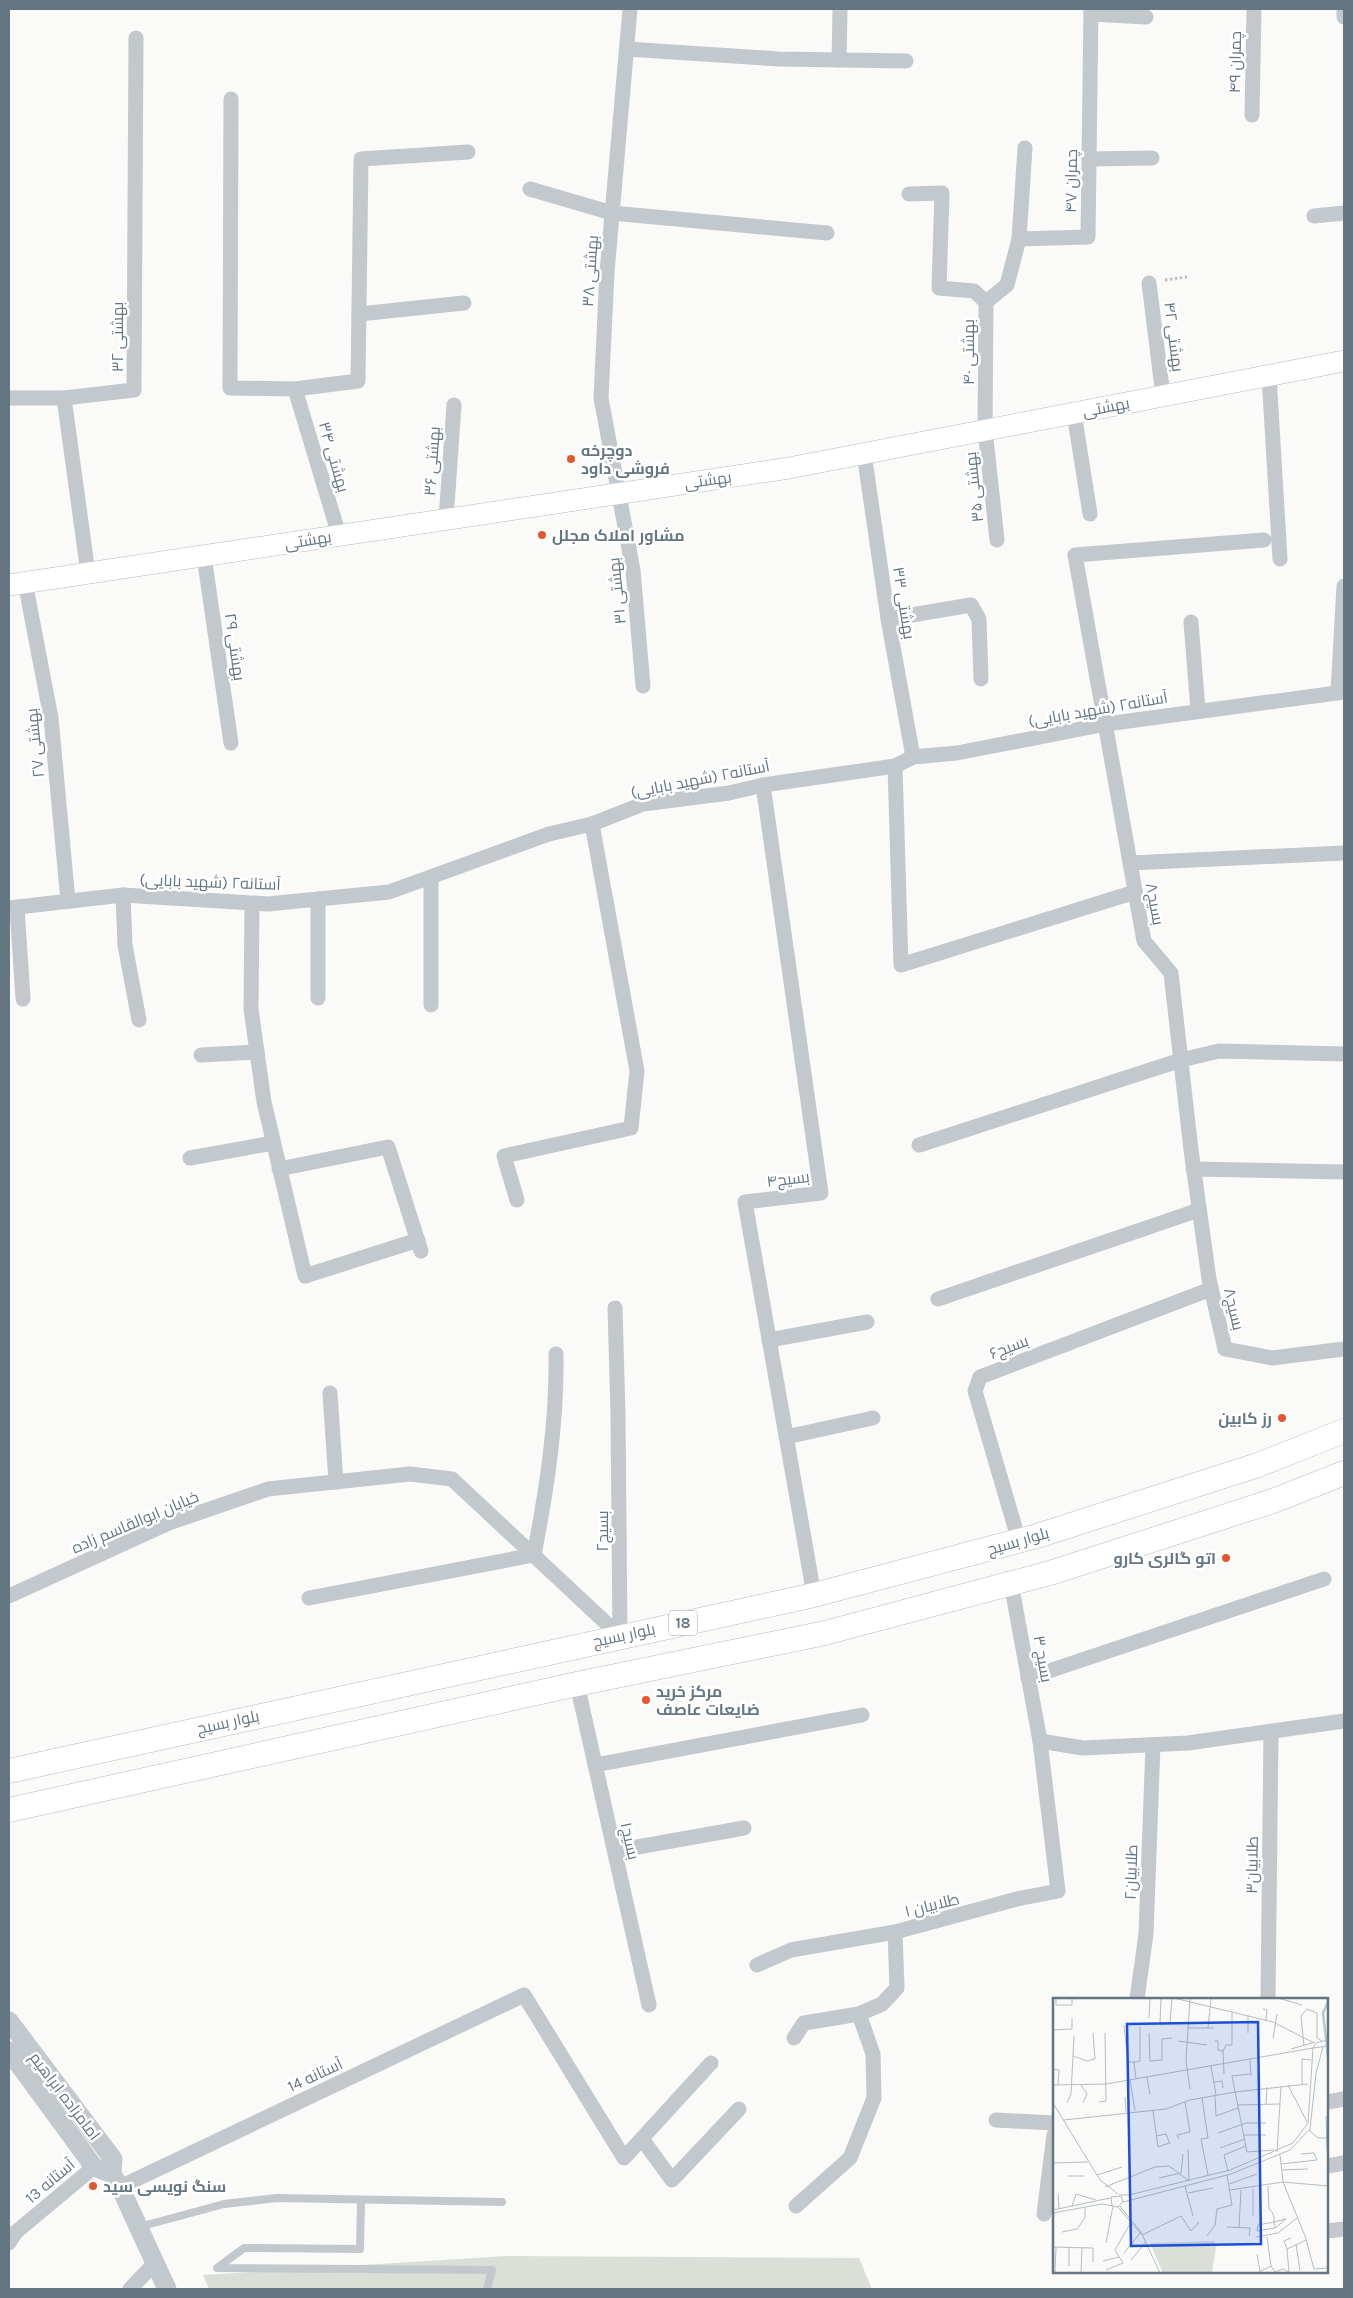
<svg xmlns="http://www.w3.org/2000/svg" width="1353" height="2298" viewBox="0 0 1353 2298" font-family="Karla,Cairo,sans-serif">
  <rect width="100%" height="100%" fill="#fafaf8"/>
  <polygon fill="#dadfd7" points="506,2256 859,2258 872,2289 209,2289 203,2275"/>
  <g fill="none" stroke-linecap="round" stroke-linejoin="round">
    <defs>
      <polyline id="secondary" points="9,585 789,468 1344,361"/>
      <g id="primary">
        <polyline points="9,1771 814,1595 1037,1536 1258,1465 1344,1431"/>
        <polyline points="9,1810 577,1684 825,1633 1050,1573 1273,1501 1344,1473"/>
      </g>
    </defs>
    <use href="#secondary" stroke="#b3babf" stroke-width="22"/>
    <use href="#primary" stroke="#b5babe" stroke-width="25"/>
    <polyline stroke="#bbbfc2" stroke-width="3" stroke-dasharray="2.5 2.5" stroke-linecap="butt" points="1165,280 1187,277"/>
    <g stroke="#c3c8cc" stroke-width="8">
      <polyline points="361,2200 360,2249 244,2248 217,2268 492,2270 487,2289"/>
      <polyline points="139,2227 224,2204 277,2198 502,2202"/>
    </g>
    <g stroke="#c3c8cc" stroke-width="15">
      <polyline points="630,9 607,272 601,398 633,570 643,686"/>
      <polyline points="1344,9 1344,17"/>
      <polyline points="1091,14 1146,17"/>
      <polyline points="627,49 779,59 906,61"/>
      <polyline points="839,60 840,9"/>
      <polyline points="231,99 230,388 295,389 358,381 361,159 468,152"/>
      <polyline points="1252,115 1254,9"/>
      <polyline points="1089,159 1152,158"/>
      <polyline points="530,189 612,213 827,233"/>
      <polyline points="909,194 942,193 939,288 974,291 986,302"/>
      <polyline points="1314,216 1344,213"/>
      <polyline points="1019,239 1025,148"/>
      <polyline points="1149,283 1163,396"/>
      <polyline points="359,314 464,303"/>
      <polyline points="1269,376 1280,559"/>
      <polyline points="295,389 339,535"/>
      <polyline points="9,398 64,398"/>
      <polyline points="1074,413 1090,514"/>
      <polyline points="864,453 888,619 913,757"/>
      <polyline points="446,520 454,405"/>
      <polyline points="997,540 985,430 986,302 1007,285 1019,239 1088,237 1091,9"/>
      <polyline points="1264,540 1075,555 1144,941 1171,973 1191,1150 1209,1279 1225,1349 1272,1358 1344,1349"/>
      <polyline points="204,556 231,743"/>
      <polyline points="88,573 64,398 134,390 136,38"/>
      <polyline points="25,582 51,718 68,901"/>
      <polyline points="888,619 971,605 979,619 981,679"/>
      <polyline points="1191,622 1198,710"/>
      <polyline points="1338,692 1344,586"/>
      <polyline points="895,766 901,965 1135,892"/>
      <polyline points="763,785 821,1193 745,1202 814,1595"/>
      <polyline points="1130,863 1344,853"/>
      <polyline points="123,895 125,945 139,1020"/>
      <polyline points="318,899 318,998"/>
      <polyline points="252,904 251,1009 264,1102 305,1276 418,1240"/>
      <polyline points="17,907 23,999"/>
      <polyline points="9,908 123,895 268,904 389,892 549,834 592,824 643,804 729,793 763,785 895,766 913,757 957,753 1106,724 1344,692"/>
      <polyline points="431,1005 431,877"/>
      <polyline points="201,1055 257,1052"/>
      <polyline points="919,1145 1181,1060 1219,1051 1344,1054"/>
      <polyline points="190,1158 273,1143"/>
      <polyline points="279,1169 388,1147 421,1251"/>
      <polyline points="1193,1169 1344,1172"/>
      <polyline points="517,1200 504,1156 631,1128 637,1071 592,824"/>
      <polyline points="938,1299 1199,1210"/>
      <polyline points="769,1340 867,1322"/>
      <polyline points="330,1393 336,1482"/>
      <polyline points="786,1437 873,1418"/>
      <polyline points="1019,1541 975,1391 980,1377 1211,1289"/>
      <path d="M 534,1555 C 547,1487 557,1424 556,1354"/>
      <polyline points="9,1596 169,1523 268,1489 410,1474 452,1479 620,1636 618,1414 615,1308"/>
      <polyline points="309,1598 534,1555"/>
      <polyline points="1028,1678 1324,1579"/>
      <polyline points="577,1684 649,2005"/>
      <polyline points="1040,1741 1083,1748 1188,1743 1344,1721"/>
      <polyline points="595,1765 862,1715"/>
      <polyline points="615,1851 744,1828"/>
      <polyline points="757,1965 791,1950 895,1932"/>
      <polyline points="1137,1999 1146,1934 1153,1745"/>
      <polyline points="1268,1999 1271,1732"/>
      <polyline points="794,2038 804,2023 859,2014"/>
      <polyline points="1327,2102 1344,2099"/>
      <polyline points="996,2120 1054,2123"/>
      <polyline points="642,2139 672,2180 739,2109"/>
      <polyline points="1327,2166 1344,2163"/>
      <polyline points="120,2187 524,1995 624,2158 711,2063"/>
      <polyline points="796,2206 850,2158 874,2098 873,2054 859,2014 882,2004 897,1988 895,1932 1017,1899 1058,1891 1040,1741 1011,1583"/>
      <polyline points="1044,2214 1054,2135"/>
      <polyline points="1327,2231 1344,2229"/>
      <polyline points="9,2243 16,2232 94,2167"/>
      <polyline points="130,2289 155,2263"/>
    </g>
    <g stroke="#c3c8cc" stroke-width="19">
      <polyline points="9,2021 113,2159 112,2174 120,2187 167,2289"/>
      <polyline points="9,2051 94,2167 112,2174"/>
    </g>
    <use href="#secondary" stroke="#fff" stroke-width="21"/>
    <use href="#primary" stroke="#fff" stroke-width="24"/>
  </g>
  <g fill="#e4572e" stroke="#fff" stroke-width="2">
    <circle cx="571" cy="459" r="5"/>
    <circle cx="542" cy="535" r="5"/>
    <circle cx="1282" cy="1418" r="5"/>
    <circle cx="1226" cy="1558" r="5"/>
    <circle cx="646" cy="1700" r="5"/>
    <circle cx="93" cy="2186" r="5"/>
  </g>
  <g text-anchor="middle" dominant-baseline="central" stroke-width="5" stroke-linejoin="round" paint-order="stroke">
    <rect fill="#fff" stroke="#939fa8" stroke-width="1" x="669" y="1610.5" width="28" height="25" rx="4"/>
    <g font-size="15" font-weight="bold" fill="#657683">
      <text x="683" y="1623">18</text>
    </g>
    <g font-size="16" fill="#657683" stroke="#fff">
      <text transform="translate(1235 62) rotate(-89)">چمران ۴۹</text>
      <text transform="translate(1071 181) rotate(-89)">چمران ۴۷</text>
      <text transform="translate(590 271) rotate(-86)">بهشتی ۳۸</text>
      <text transform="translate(117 337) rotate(-90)">بهشتی ۳۲</text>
      <text transform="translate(1174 337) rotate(83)">بهشتی ۴۲</text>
      <text transform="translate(968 352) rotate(-90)">بهشتی ۴۰</text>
      <text transform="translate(1106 407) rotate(-11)">بهشتی</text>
      <text transform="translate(334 457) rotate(74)">بهشتی ۳۴</text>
      <text transform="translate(432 461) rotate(-86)">بهشتی ۳۶</text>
      <text transform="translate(708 480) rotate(-8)">بهشتی</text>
      <text transform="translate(974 487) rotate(-96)">بهشتی ۳۵</text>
      <text transform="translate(308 540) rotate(-9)">بهشتی</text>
      <text transform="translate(617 591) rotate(-96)">بهشتی ۳۱</text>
      <text transform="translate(904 603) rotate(81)">بهشتی ۳۳</text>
      <text transform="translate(235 647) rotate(82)">بهشتی ۲۹</text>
      <text transform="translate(1098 709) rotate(-10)">آستانه۲ (شهید بابایی)</text>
      <text transform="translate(35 743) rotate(-96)">بهشتی ۲۷</text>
      <text transform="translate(700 779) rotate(-11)">آستانه۲ (شهید بابایی)</text>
      <text transform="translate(210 882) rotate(2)">آستانه۲ (شهید بابایی)</text>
      <text transform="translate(1155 904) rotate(80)">بسیج۸</text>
      <text transform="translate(788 1179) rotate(-7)">بسیج۴</text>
      <text transform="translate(1234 1309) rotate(77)">بسیج۸</text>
      <text transform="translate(1009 1347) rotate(-21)">بسیج۶</text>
      <text transform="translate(135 1522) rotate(-23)">خیابان ابوالقاسم زاده</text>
      <text transform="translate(602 1531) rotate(-90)">بسیج۲</text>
      <text transform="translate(1018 1541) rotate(-16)">بلوار بسیج</text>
      <text transform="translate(624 1635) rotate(-12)">بلوار بسیج</text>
      <text transform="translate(1043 1659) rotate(80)">بسیج ۳</text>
      <text transform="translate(228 1722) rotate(-12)">بلوار بسیج</text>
      <text transform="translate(630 1841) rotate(77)">بسیج۱</text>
      <text transform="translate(1252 1865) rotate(-89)">طلابیان۳</text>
      <text transform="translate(1131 1872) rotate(-88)">طلابیان۲</text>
      <text transform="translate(932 1905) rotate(-14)">طلابیان ۱</text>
      <text transform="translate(315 2075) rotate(-25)">آستانه 14</text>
      <text transform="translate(65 2096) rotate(53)">امامزاده ابراهیم</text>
      <text transform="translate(50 2181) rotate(-40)">آستانه 13</text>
    </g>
    <g font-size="16" font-weight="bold" fill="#657683" stroke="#fff" text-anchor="start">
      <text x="581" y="450">دوچرخه<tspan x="581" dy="18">فروشی داود</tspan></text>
      <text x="552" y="535">مشاور املاک مجلل</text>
      <text x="1272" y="1418" text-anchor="end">رز کابین</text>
      <text x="1216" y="1558" text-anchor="end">اتو گالری کارو</text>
      <text x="656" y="1691">مرکز خرید<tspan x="656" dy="18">ضایعات عاصف</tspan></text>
      <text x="103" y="2186">سنگ نویسی سید</text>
    </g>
  </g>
  <g transform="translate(1053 1998)">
    <rect width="275" height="275" fill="#fafaf8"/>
    <path d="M 161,243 L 163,248 L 159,275 L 110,275 L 97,245 Z" fill="#dadfd7"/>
    <path fill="none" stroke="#bbc7cb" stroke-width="2.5" d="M 275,4 L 270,15 L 275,58"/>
    <path fill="none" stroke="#b5bdc2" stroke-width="1" d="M 3,0 L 3,7 L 19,7 L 19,0M 121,0 L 220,24 L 261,45M 225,0 L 249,7M 210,11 L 214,12 L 213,23M 96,20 L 97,0M 117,24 L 119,0M 107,25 L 108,0M 71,27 L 75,64 L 81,64M 134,30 L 161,30M 155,30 L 158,0M 0,32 L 19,31 L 19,20M 96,35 L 97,63 L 109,62 L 109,41 L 119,40M 195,35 L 195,18M 220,40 L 224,16M 125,43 L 154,47M 162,43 L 165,43 L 165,52 L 170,53M 251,48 L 248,18 L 254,11 L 264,15 L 264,40 L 269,43M 260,50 L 263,45 L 275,42M 260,50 L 275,48M 238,51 L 262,44M 20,58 L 34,63 L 42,61 L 40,35M 197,61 L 198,78M 158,68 L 163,97M 0,71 L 6,72 L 5,87M 171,76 L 170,53 L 173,47 L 179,47 L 179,15M 197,76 L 179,78 L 194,154 L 221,152M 94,79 L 97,97M 83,81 L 81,64 L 87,63 L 87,29M 77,82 L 82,113M 161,84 L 169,83 L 170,90M 249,86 L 249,61 L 258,62M 0,87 L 53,86 L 260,50 L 255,125 L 240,145 L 177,172 L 76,197 L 66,197M 28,87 L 34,96 L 30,105M 235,87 L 254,124M 137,91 L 133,63 L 137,0M 162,98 L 163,118 L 185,110M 72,99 L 73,114M 149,100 L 155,140 L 148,141 L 155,177M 46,104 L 53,103 L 52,35M 0,105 L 47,182 L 65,196M 14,105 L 18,96 L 21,38M 213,106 L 214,89M 184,107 L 227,106M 100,113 L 105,149 L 116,145M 273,118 L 274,153M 11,122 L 113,111 L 137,102 L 182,94 L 255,86M 256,132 L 265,140 L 274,140M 165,135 L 193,125 L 213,125M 191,137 L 213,137M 103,138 L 113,136 L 117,146M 126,141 L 124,137 L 137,134 L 132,104M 167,150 L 192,141M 224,154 L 228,88M 227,157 L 230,184 L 252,238 L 261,271 L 275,270M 0,165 L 35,164M 228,166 L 264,162 L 261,155 L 248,156M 229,172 L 255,171M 175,173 L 171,157 L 193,148M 128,175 L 130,156M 44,177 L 69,169M 15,178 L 31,178M 106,180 L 128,175M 176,186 L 204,176M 132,188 L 140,218M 215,188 L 216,211 L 219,214 L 221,219 L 221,224 L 222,228 L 222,230 L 204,233 L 205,227 L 221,224 L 233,221 L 222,230M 52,189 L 102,169 L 116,168 L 136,183 L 135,151M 200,191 L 200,218M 177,192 L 230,184 L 275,188M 135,195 L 160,190M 5,196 L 6,211M 70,204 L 178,176 L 237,152 L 257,131 L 263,75 L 270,49M 19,208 L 23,196 L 43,202M 67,208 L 88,234 L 107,275M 65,209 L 88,236M 0,212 L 57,200M 0,215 L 49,206 L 65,209 L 70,204 L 68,198 L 58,199 L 59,208M 174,229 L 197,230 L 196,238M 186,229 L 188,192M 9,234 L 24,231 L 32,220 L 32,210M 89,237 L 128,218 L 138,233 L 146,224M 154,238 L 162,227 L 164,211 L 179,207 L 174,177M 203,239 L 225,235 L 244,220M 53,245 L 60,208M 243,246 L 247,273M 0,249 L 40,250 L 40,264M 234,251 L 231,243 L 238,240M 71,255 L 87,235M 204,256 L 207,273M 78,262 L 93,244M 50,263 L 66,259M 16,268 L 16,249M 218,268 L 222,274 L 230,271 L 236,274M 53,272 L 70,265 L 62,252 L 78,224M 2,275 L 3,249M 28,275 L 29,250M 204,275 L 218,268 L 214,239M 236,275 L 234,251 L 253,242"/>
    <path fill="#1d4ed8" fill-opacity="0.15" stroke="#1d4ed8" stroke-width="2.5" d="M 205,24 L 208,246 L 78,248 L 74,26 Z"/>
    <rect width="275" height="275" fill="none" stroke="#657683" stroke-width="2.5"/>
  </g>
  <rect width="1353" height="2298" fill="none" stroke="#657683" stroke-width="20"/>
</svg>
